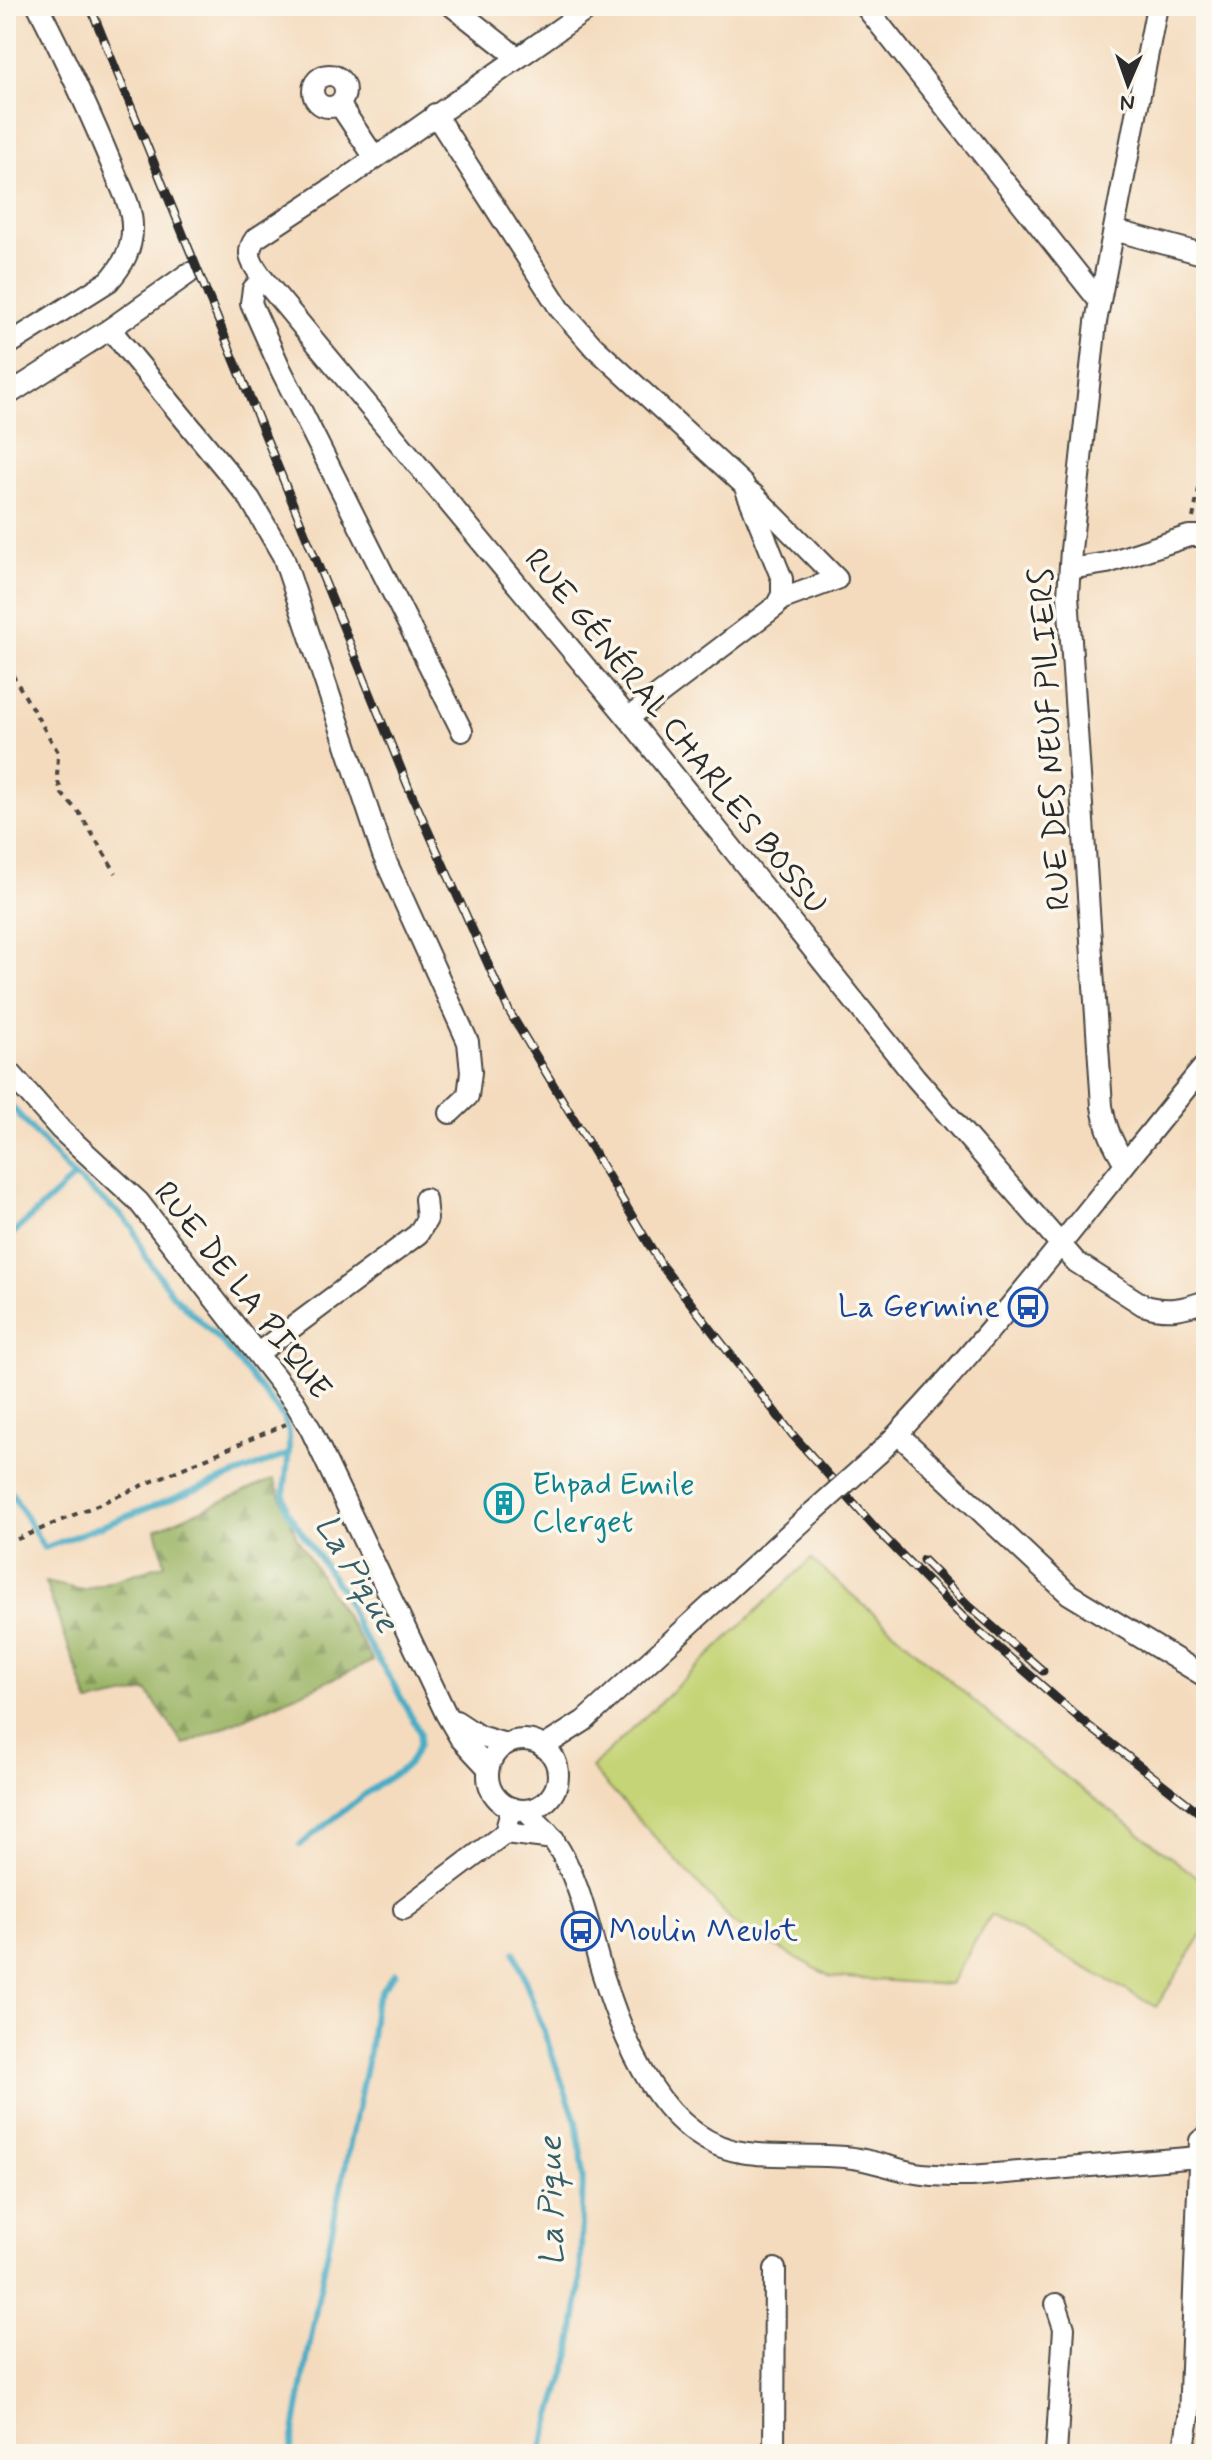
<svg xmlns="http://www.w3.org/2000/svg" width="1212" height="2460" viewBox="0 0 1212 2460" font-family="Mynerve,sans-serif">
  <defs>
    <pattern id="forest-firs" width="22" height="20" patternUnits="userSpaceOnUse" patternTransform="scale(2)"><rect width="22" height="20" fill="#9cb667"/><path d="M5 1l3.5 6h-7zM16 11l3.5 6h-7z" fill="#7f9455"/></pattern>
  </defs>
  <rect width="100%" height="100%" fill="#fbf7ec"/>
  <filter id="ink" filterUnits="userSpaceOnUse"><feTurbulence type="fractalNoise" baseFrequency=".0125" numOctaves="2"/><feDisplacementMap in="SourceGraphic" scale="16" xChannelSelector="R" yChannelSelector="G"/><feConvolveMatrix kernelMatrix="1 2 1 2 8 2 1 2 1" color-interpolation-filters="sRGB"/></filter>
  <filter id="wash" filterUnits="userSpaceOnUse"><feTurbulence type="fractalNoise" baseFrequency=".006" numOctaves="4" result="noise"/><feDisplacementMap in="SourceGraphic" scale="32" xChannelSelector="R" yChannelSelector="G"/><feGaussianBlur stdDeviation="1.8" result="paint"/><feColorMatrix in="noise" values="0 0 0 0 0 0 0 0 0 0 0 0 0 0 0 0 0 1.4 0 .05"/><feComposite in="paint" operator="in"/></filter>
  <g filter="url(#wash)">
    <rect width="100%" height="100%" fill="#f4dbbe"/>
    <polygon fill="#c5d476" stroke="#788050" stroke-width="2" points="811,1559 1023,1744 1206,1884 1206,1928 1156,2007 990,1915 950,1985 831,1977 735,1924 591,1768"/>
    <polygon fill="url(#forest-firs)" stroke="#647049" stroke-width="2" points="274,1479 297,1538 373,1661 184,1745 147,1691 89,1703 45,1582 83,1590 165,1564 156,1529"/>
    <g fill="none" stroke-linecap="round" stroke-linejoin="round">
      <g stroke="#46acc5" stroke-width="6">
        <polyline points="6,1100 69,1172 121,1215 133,1228 145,1256 173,1295 223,1343 283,1417 289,1432 289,1451 284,1494 287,1511 344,1594 357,1626 393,1683 420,1733 419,1745 408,1765 369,1791 300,1845"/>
        <polyline points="6,1240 74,1177"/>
        <polyline points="6,1483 44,1548 289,1454"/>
        <polyline points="515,1952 576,2121 583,2167 580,2291 570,2357 540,2454"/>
        <polyline points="290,2454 320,2288 369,2052 375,2005 382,1989 395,1973"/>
      </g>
    </g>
  </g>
  <g filter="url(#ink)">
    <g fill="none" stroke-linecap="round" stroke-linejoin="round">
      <defs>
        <g id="minor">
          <polyline points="452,6 517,57"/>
          <path d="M 592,6 L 337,185 L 255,239 C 244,254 253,265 263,279 L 628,718 L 915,1077 L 1076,1262 L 1143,1305 C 1167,1313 1183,1309 1206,1301"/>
          <polyline points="865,6 1100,302"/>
          <circle cx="329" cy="91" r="16"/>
          <polyline points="339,104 375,158"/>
          <polyline points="435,114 560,309 592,345 744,485 782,579 782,595 776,606 628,718"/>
          <polyline points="1114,230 1206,255"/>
          <polyline points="263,279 253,289 251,303 281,370 462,731"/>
          <polyline points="110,329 250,499 283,556 383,855 468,1042 471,1072 468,1096 450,1113"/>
          <path d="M 6,346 L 109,281 C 123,265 133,248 132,226 C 132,206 120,186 113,168 C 90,112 65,59 38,6"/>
          <polyline points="6,396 110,329 189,273"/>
          <polyline points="753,494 837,579 780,600"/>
          <polyline points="1070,569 1107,563 1189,536 1206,536"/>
          <polyline points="6,1068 61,1130 138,1201 294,1401 311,1430 446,1714 460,1738 488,1768"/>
          <path d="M 1125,1163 C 1113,1145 1105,1127 1102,1106 L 1068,595 L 1071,550 L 1096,322 L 1157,6"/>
          <polyline points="258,1353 418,1234 427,1219 425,1199"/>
          <polyline points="898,1434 1069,1594 1206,1677"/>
          <path d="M 879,1453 C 997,1332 1098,1195 1206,1064"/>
          <polyline points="456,1721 479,1736 506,1744"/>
          <circle cx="523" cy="1775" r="35"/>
          <polyline points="543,1747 584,1721 813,1512"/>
          <path d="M 525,1810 C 534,1820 547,1829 554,1841 C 580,1879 589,1929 602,1972 C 624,2042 663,2143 747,2153 C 779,2157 812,2154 845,2157 C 868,2159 888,2167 910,2172 C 930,2176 950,2176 971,2176 L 1199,2157"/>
          <polyline points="505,1833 554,1839"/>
          <polyline points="404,1909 505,1833 512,1808"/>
          <polyline points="774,2454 775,2269"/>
          <polyline points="1056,2454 1064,2328 1056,2304"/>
          <polyline points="1183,2454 1189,2417 1200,2141 1206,2136"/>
        </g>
      </defs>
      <use href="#minor" stroke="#494541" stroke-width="24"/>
      <g stroke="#494541" stroke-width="4" stroke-dasharray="6 6" stroke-linecap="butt">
        <polyline points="1193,518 1206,454"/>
        <polyline points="6,664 58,752 57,778 62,794 81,815 116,873"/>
        <polyline points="6,1544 286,1424"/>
        <polyline points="1201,2119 1206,2074 1206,2006"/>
      </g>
      <use href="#minor" stroke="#fff" stroke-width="20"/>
      <defs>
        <g id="rail">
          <polyline points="90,6 408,786 509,1011 662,1266 792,1434 878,1531 963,1617 1085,1723 1206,1818"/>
          <polyline points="923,1560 969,1606 1043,1671"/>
        </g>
      </defs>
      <use href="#rail" stroke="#2b2b2b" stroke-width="9"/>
      <use href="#rail" stroke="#fbf7ec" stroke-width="6" stroke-dasharray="18" stroke-linecap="butt"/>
      <defs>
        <polyline id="minor-bridge" points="813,1512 879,1453"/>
      </defs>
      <use href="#minor-bridge" stroke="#494541" stroke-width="24" stroke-linecap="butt"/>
      <use href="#minor-bridge" stroke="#fff" stroke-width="20"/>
    </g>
  </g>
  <defs>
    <symbol id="bus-ring" viewBox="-11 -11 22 22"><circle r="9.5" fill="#fbf7ec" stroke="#1a4fb4" stroke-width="1.5"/><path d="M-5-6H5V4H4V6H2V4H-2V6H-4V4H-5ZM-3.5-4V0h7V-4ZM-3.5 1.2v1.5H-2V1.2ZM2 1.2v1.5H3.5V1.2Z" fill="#1a4fb4"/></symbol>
    <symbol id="building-ring" viewBox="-11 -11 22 22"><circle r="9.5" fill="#fbf7ec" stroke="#0f9aa8" stroke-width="1.5"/><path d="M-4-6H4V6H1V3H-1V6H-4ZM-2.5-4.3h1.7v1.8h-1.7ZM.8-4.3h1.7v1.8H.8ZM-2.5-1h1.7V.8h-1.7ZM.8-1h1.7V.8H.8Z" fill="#0f9aa8"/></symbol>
  </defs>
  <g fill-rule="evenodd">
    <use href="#bus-ring" x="1006" y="1285" width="44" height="44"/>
    <use href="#building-ring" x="482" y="1481" width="44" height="44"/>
    <use href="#bus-ring" x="559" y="1909" width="44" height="44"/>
  </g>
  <g text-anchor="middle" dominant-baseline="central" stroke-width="7" stroke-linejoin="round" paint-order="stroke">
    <g font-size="32" fill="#2b2b2b" stroke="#fbf7ec">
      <text transform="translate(675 732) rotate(51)">RUE GÉNÉRAL CHARLES BOSSU</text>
      <text transform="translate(1051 739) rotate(-93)">RUE DES NEUF PILIERS</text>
      <text transform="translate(242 1291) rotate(52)">RUE DE LA PIQUE</text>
    </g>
    <g font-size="32" fill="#164399" stroke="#fbf7ec" text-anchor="end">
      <text x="1000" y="1307">La Germine</text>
      <text x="609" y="1931" text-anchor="start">Moulin Meulot</text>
    </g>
    <g font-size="32" fill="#0d838f" stroke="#fbf7ec" text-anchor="start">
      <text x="532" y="1485">Ehpad Emile<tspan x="532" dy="37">Clerget</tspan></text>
    </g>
    <g font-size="34" font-style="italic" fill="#365f69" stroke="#fbf7ec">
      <text transform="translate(356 1574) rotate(59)">La Pique</text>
      <text transform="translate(552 2201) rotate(-91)">La Pique</text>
    </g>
  </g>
  <rect width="1212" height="2460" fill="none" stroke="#fbf7ec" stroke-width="32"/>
  <g transform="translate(1128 84) rotate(182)" stroke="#fbf7ec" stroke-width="6" paint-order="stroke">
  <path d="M0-6L14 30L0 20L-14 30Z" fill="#2b2b2b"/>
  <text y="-12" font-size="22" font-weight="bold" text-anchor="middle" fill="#2b2b2b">N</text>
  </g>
</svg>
